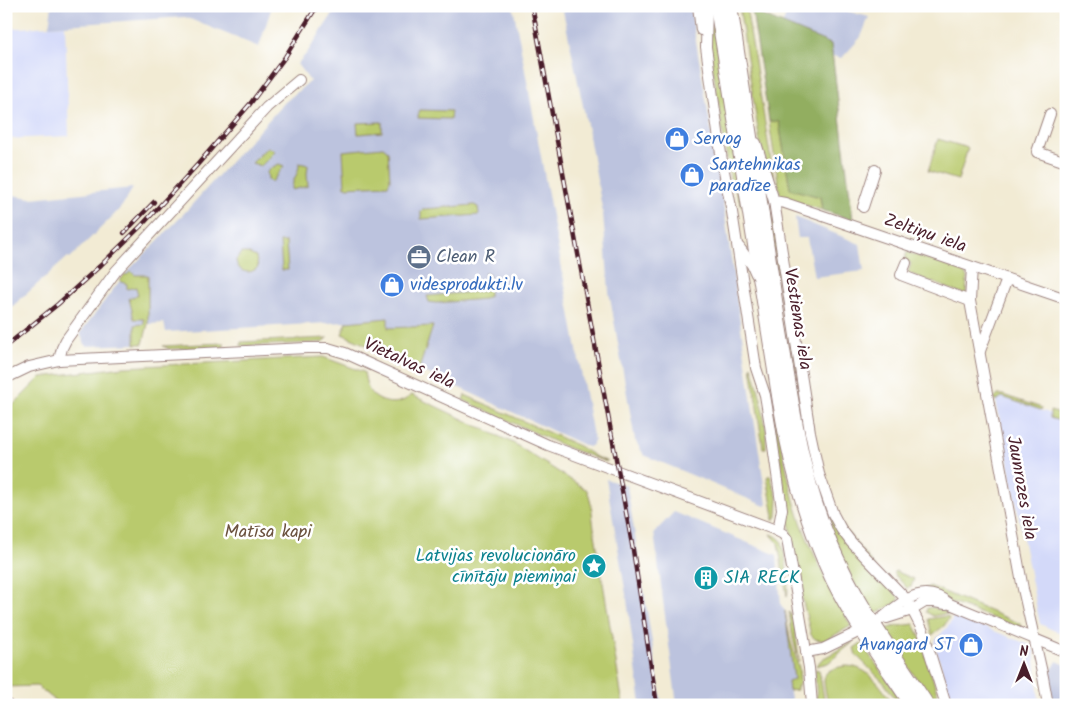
<svg xmlns="http://www.w3.org/2000/svg" width="1072" height="711" viewBox="0 0 1072 711" font-family="Kalam,sans-serif">
  <rect width="100%" height="100%" fill="#fff"/>
  <filter id="ink" filterUnits="userSpaceOnUse"><feTurbulence type="fractalNoise" baseFrequency=".02" numOctaves="2"/><feDisplacementMap in="SourceGraphic" scale="10" xChannelSelector="R" yChannelSelector="G"/><feConvolveMatrix kernelMatrix="1 2 1 2 8 2 1 2 1" color-interpolation-filters="sRGB"/></filter>
  <filter id="wash" filterUnits="userSpaceOnUse"><feTurbulence type="fractalNoise" baseFrequency=".0096" numOctaves="4" result="noise"/><feDisplacementMap in="SourceGraphic" scale="20" xChannelSelector="R" yChannelSelector="G"/><feGaussianBlur stdDeviation="1.12" result="paint"/><feColorMatrix in="noise" values="0 0 0 0 0 0 0 0 0 0 0 0 0 0 0 0 0 1.4 0 .05"/><feComposite in="paint" operator="in"/></filter>
  <g filter="url(#wash)">
    <rect width="100%" height="100%" fill="#f2ebd4"/>
    <g fill="#d3d9f9">
      <polygon points="65,25 69,136 6,139 6,29"/>
      <polygon points="1002,397 1066,419 1066,636 1040,624 996,401"/>
      <polygon points="956,616 1030,645 1034,650 1039,702 1022,705 953,705 934,643 936,639 949,625 953,617"/>
    </g>
    <g fill="#bcc3de">
      <polygon points="52,6 272,6 259,47 185,17 49,26"/>
      <polygon points="338,6 513,6 594,441 592,445 588,447 342,334 346,322 166,332 164,323 135,325 135,344 86,346 80,333 125,274 177,221 284,103 310,81 297,64 307,53"/>
      <polygon points="562,6 690,6 722,195 753,412 767,504 765,506 644,455 635,440 609,292 603,213 586,120"/>
      <polygon points="829,6 869,17 861,37 842,58 818,53 778,36 789,7"/>
      <polygon points="133,188 122,206 114,215 70,258 68,257 6,312 6,194 31,198"/>
      <polygon points="795,217 860,244 864,271 814,277 807,238 798,238"/>
      <polygon points="606,479 627,486 662,705 641,705 627,600"/>
      <polygon points="674,512 777,555 781,605 785,611 795,679 788,681 792,705 677,705 654,533"/>
      <polygon points="1057,661 1066,665 1066,705 1052,705 1048,677"/>
    </g>
    <g fill="#b9ca6d" stroke="#82744c">
      <polygon points="739,6 746,6 774,179 772,179 760,143"/>
      <polygon points="712,11 742,206 730,179 709,44"/>
      <polygon points="419,110 451,111 450,119 418,118"/>
      <polygon points="769,121 779,121 790,188 820,197 822,210 783,198 780,195"/>
      <polygon points="382,122 382,132 358,134 357,123"/>
      <polygon points="938,139 968,148 958,180 928,171"/>
      <polygon points="383,147 388,151 390,180 388,185 345,187 343,151"/>
      <polygon points="268,148 273,149 275,152 261,166 252,163 265,149"/>
      <path d="M 299,163 L 308,165 L 307,174 L 308,186 L 292,190 C 291,180 300,173 299,163 Z"/>
      <polygon points="279,164 284,166 272,182 268,179 267,172 271,168"/>
      <polygon points="764,187 767,188 827,506 899,598 898,602 873,615 860,596 823,514 804,443"/>
      <polygon points="474,205 478,207 479,215 421,219 421,211 425,209"/>
      <polygon points="280,242 286,242 288,270 282,270"/>
      <polygon points="907,252 964,272 967,278 966,295 908,273 911,263 904,261"/>
      <path d="M 242,253 L 247,253 L 256,257 L 258,267 C 250,276 237,272 236,260 Z"/>
      <polygon points="131,271 135,275 148,275 148,324 143,344 135,344 135,325 144,324 144,319 134,319 129,298 138,295 136,287 127,289 127,284 120,281 125,274 127,275"/>
      <polygon points="485,273 489,275 489,296 484,299 436,303 429,302 427,296 485,291"/>
      <polygon points="388,318 388,328 433,326 419,369 342,334 347,322"/>
      <polygon points="328,338 323,342 312,343 241,346 241,342"/>
      <polygon points="224,343 224,347 169,349 163,346"/>
      <path d="M 323,357 L 364,372 C 365,377 366,383 368,388 C 373,400 390,406 402,401 C 405,400 409,397 412,395 L 513,443 L 587,490 C 592,501 592,516 594,528 L 623,705 L 61,705 L 37,686 L 6,687 L 6,412 L 41,377 L 124,367 Z"/>
      <polygon points="752,366 761,399 766,429 766,448 763,448 751,367"/>
      <path d="M 770,392 C 779,424 783,457 791,489 C 803,538 827,582 851,626 L 824,641 L 815,639 L 811,635 L 798,581 Z"/>
      <polygon points="465,395 579,446 596,457 606,461 606,462 566,447 463,400"/>
      <polygon points="998,395 1003,395 1042,408 1041,410 1002,397 996,401 994,399"/>
      <polygon points="1050,411 1065,415 1063,420 1060,421 1050,418"/>
      <polygon points="770,475 778,499 777,517 773,520 774,516 767,477"/>
      <path d="M 771,534 C 774,535 778,537 781,540 C 785,548 790,588 787,596 L 778,543 Z"/>
      <polygon points="895,571 914,579 911,587 907,588 893,573"/>
      <polygon points="930,586 1021,624 1021,625 1020,628 919,591"/>
      <polygon points="933,607 950,613 933,616 926,612 927,608"/>
      <polygon points="785,611 790,639 799,668 800,683 797,687 797,690 789,691 788,681 794,679"/>
      <polygon points="789,612 794,619 799,661 793,639"/>
      <polygon points="947,616 949,618 944,626 932,635 928,619"/>
      <polygon points="914,624 919,634 941,705 934,705 884,630 892,627"/>
      <polygon points="853,642 828,663 816,666 822,659"/>
      <polygon points="861,643 905,705 900,705 884,683 856,655 854,648"/>
      <path d="M 846,666 C 869,666 882,688 894,705 L 828,705 C 824,680 816,670 846,666 Z"/>
      <polygon points="815,669 819,670 824,698 821,705 817,705"/>
    </g>
    <polygon fill="#92ae60" stroke="#6e6646" points="752,11 831,44 853,220 822,210 820,197 790,189 779,122 769,121"/>
  </g>
  <g filter="url(#ink)">
    <g fill="none" stroke-linecap="round" stroke-linejoin="round">
      <defs>
        <g id="minor">
          <polyline points="698,6 701,30"/>
          <polyline points="707,6 706,47 722,161 732,212 756,368 765,395 770,425 782,509 778,531"/>
          <polyline points="1050,114 1037,152 1066,162"/>
          <polyline points="756,143 774,201 810,432 819,474 833,514 841,529 851,542 907,600 923,631 946,705"/>
          <polyline points="774,201 785,203 1066,299"/>
          <polyline points="863,207 875,170"/>
          <polyline points="739,247 752,265 756,274"/>
          <polyline points="906,263 901,275 970,301"/>
          <polyline points="972,267 970,301 1023,589 1043,677 1048,705"/>
          <polyline points="980,351 1007,279"/>
          <polyline points="59,360 62,348 66,340 116,271 267,107 299,80"/>
          <polyline points="6,378 29,367 59,360 307,348 328,348 345,353 548,445 773,529 783,534 787,539 809,668 812,705"/>
          <polyline points="887,618 912,610 925,602 934,602 946,604"/>
          <path d="M 878,621 C 901,604 921,580 950,604 L 1066,652"/>
          <polyline points="806,652 823,649 856,633"/>
          <polyline points="6,704 8,705"/>
        </g>
        <g id="major">
          <path d="M 717,6 L 780,402 C 790,464 806,523 833,580 C 855,624 885,664 912,705"/>
          <path d="M 730,6 C 746,111 762,215 778,320 C 791,395 799,472 830,543 C 855,602 892,652 927,705"/>
        </g>
      </defs>
      <use href="#minor" stroke="#9e8580" stroke-width="12"/>
      <use href="#major" stroke="#9e8580" stroke-width="16"/>
      <use href="#minor" stroke="#fff" stroke-width="10"/>
      <use href="#major" stroke="#fff" stroke-width="14"/>
      <defs>
        <g id="rail">
          <polyline points="532,6 633,550 657,705"/>
          <polyline points="124,233 154,202"/>
          <polyline points="6,346 58,304 101,265 143,224 198,164 250,104 285,57 317,6"/>
        </g>
      </defs>
      <use href="#rail" stroke="#4a1f2b" stroke-width="4.5"/>
      <use href="#rail" stroke="#fff" stroke-width="2.5" stroke-dasharray="8" stroke-linecap="butt"/>
    </g>
  </g>
  <defs>
    <symbol id="shop-disc" viewBox="-11 -11 22 22"><circle r="9.5" fill="#3f7fe0" stroke="#fff"/><path d="M-5-2.5h2.3a2.7 3.5 0 0 1 5.4 0H5L5.5 6h-11ZM-1.5-2.5h3a1.5 2.3 0 0 0-3 0Z" fill="#fff"/></symbol>
    <symbol id="office-disc" viewBox="-11 -11 22 22"><circle r="9.5" fill="#5c6f8a" stroke="#fff"/><path d="M-6-3h4V-5.5h4V-3h4V5H-6ZM-1-4.5V-3h2v-1.5ZM-6 0V1H6V0Z" fill="#fff"/></symbol>
    <symbol id="sight-disc" viewBox="-11 -11 22 22"><circle r="9.5" fill="#0f9aa8" stroke="#fff"/><path d="M0-6L1.8-2.2L6-1.7L2.9 1.2L3.7 5.4L0 3.3L-3.7 5.4L-2.9 1.2L-6-1.7L-1.8-2.2Z" fill="#fff"/></symbol>
    <symbol id="building-disc" viewBox="-11 -11 22 22"><circle r="9.5" fill="#0f9aa8" stroke="#fff"/><path d="M-4-6H4V6H1V3H-1V6H-4ZM-2.5-4.3h1.7v1.8h-1.7ZM.8-4.3h1.7v1.8H.8ZM-2.5-1h1.7V.8h-1.7ZM.8-1h1.7V.8H.8Z" fill="#fff"/></symbol>
  </defs>
  <g fill-rule="evenodd">
    <use href="#shop-disc" x="663" y="125" width="28" height="28"/>
    <use href="#shop-disc" x="678" y="161" width="28" height="28"/>
    <use href="#office-disc" x="405" y="243" width="28" height="28"/>
    <use href="#shop-disc" x="378" y="271" width="28" height="28"/>
    <use href="#sight-disc" x="580" y="552" width="28" height="28"/>
    <use href="#building-disc" x="692" y="564" width="28" height="28"/>
    <use href="#shop-disc" x="957" y="631" width="28" height="28"/>
  </g>
  <g text-anchor="middle" dominant-baseline="central" stroke-width="5" stroke-linejoin="round" paint-order="stroke">
    <g font-size="18" fill="#366cbe" stroke="#fff" text-anchor="start">
      <text x="694" y="139">Servog</text>
      <text x="710" y="165">Santehnikas<tspan x="710" dy="21">paradīze</tspan></text>
      <text x="410" y="285">videsprodukti.lv</text>
      <text x="954" y="645" text-anchor="end">Avangard ST</text>
    </g>
    <g font-size="18" fill="#4a1f2b" stroke="#fff">
      <text transform="translate(925 234) rotate(19)">Zeltiņu iela</text>
      <text transform="translate(797 319) rotate(81)">Vestienas iela</text>
      <text transform="translate(409 364) rotate(25)">Vietalvas iela</text>
      <text transform="translate(1021 488) rotate(80)">Jaunrozes iela</text>
    </g>
    <g font-size="18" fill="#4e5e75" stroke="#fff" text-anchor="start">
      <text x="436" y="257">Clean R</text>
    </g>
    <g font-size="18" fill="#6b523f" stroke="#fff">
      <text x="268" y="532">Matīsa kapi</text>
    </g>
    <g font-size="18" fill="#0d838f" stroke="#fff" text-anchor="end">
      <text x="576" y="556">Latvijas revolucionāro<tspan x="576" dy="21">cīnītāju piemiņai</tspan></text>
      <text x="724" y="578" text-anchor="start">SIA RECK</text>
    </g>
  </g>
  <rect width="1072" height="711" fill="none" stroke="#fff" stroke-width="25"/>
  <g transform="translate(1024 664)" stroke="#ffffff" stroke-width="4" paint-order="stroke">
  <path d="M0-4L9 19L0 12L-9 19Z" fill="#4a1f2b"/>
  <text y="-8" font-size="14" font-weight="bold" text-anchor="middle" fill="#4a1f2b">N</text>
  </g>
</svg>
